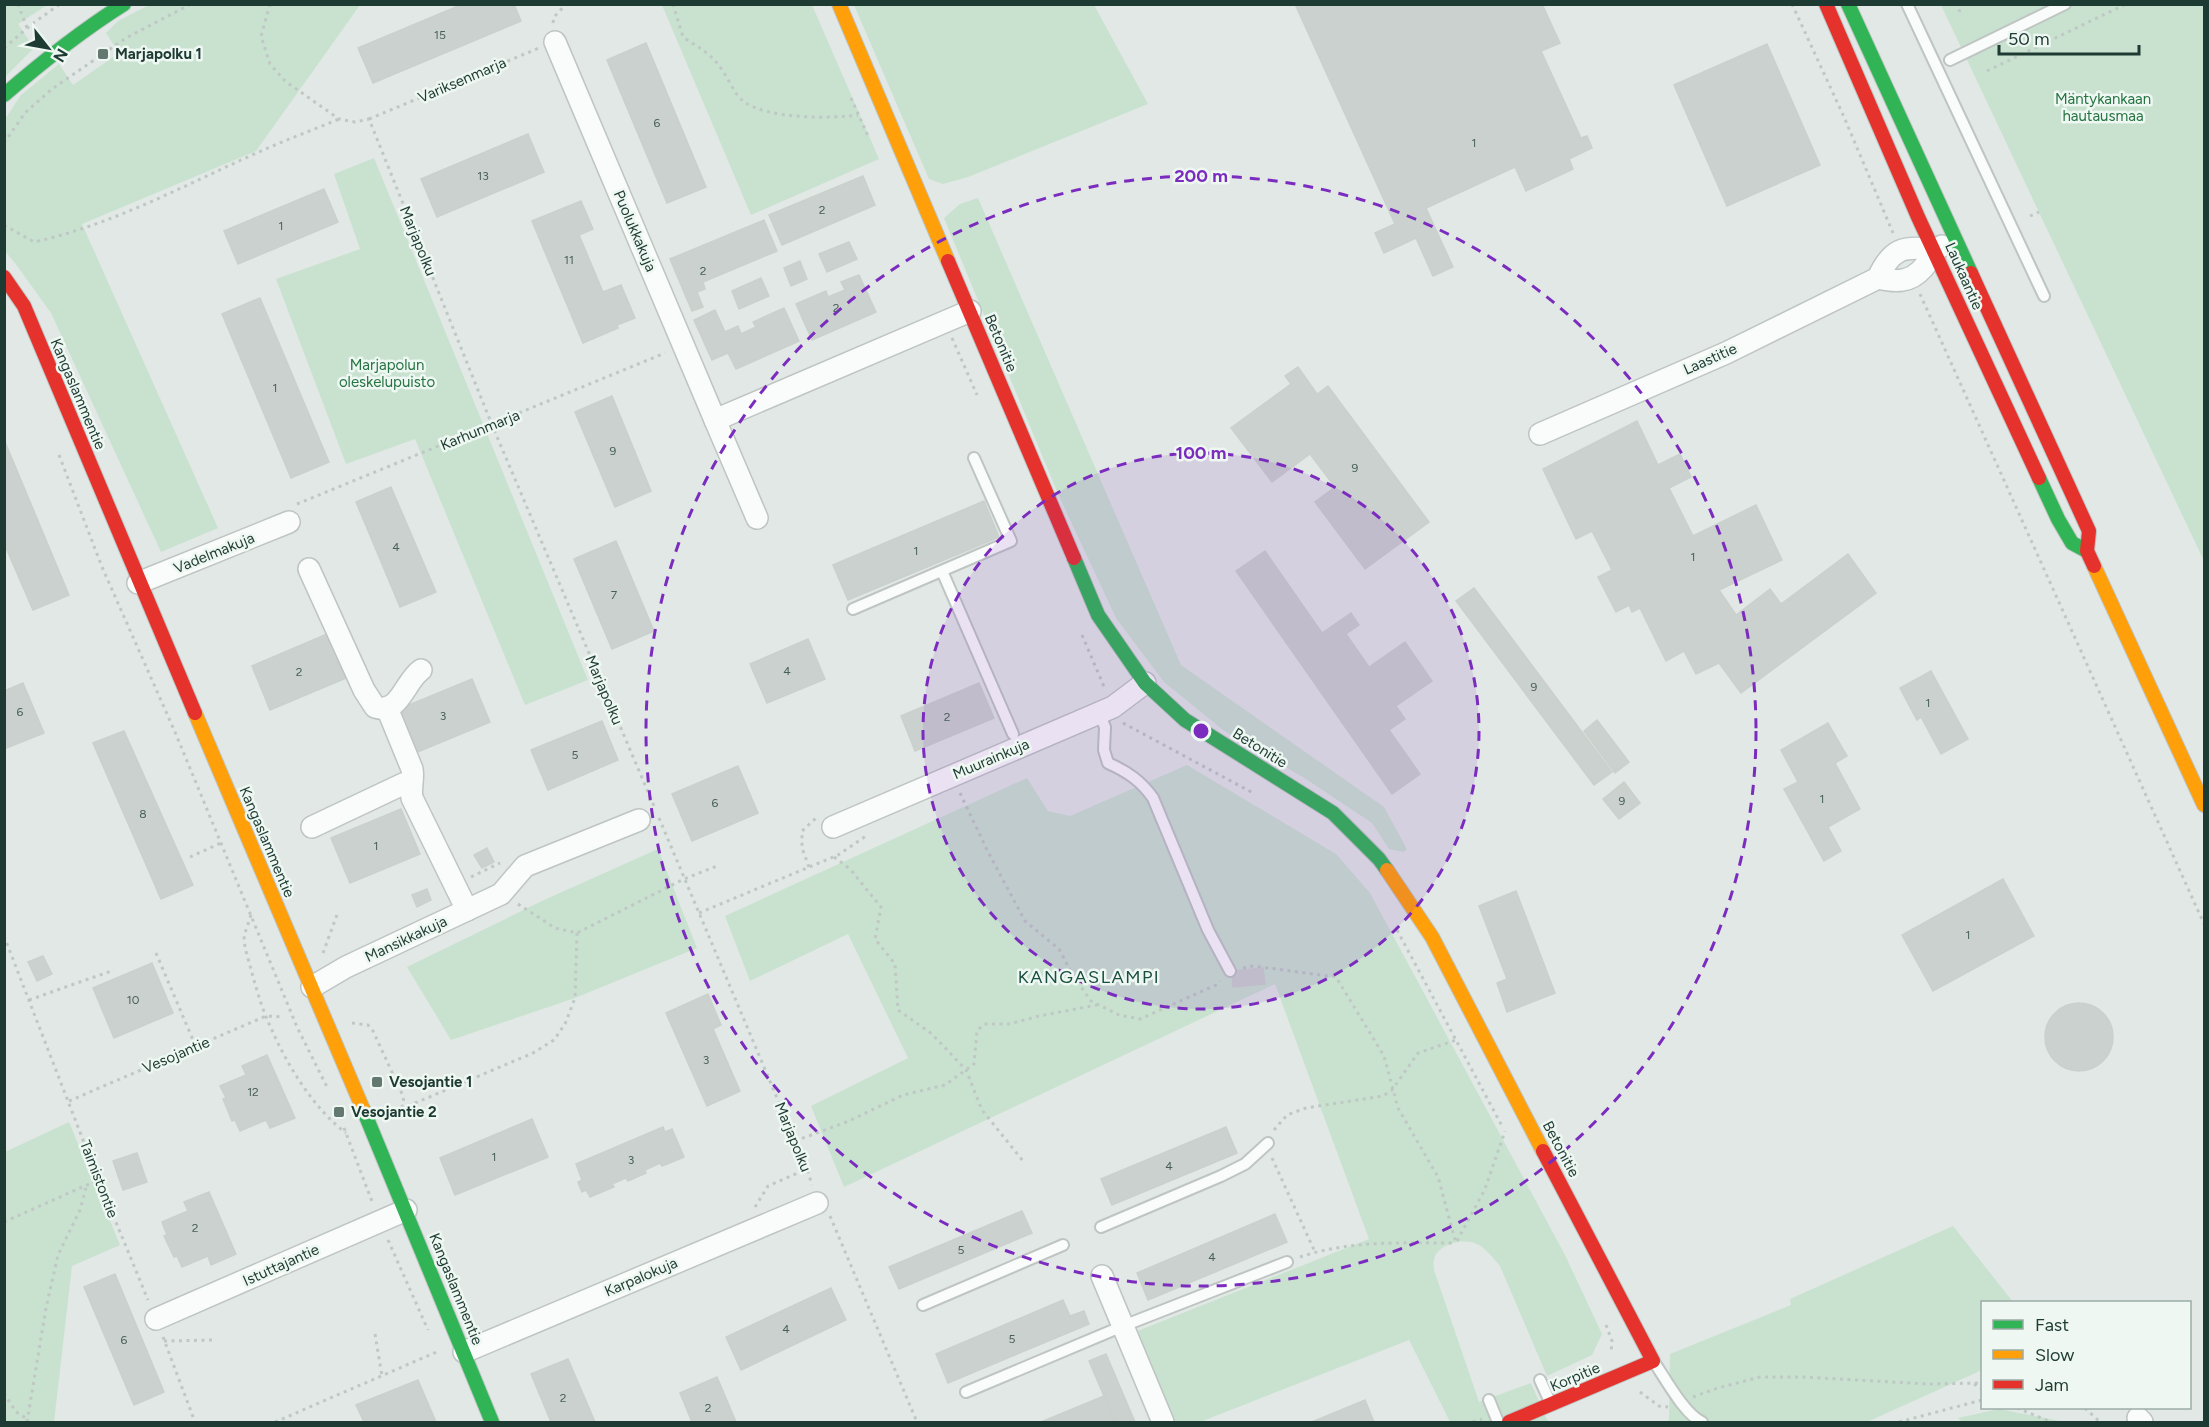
<svg xmlns="http://www.w3.org/2000/svg" width="2209" height="1427" viewBox="0 0 2209 1427" font-family="Figtree,sans-serif">
  <rect width="100%" height="100%" fill="#e1e8e5"/>
  <g fill="#c9e2d0">
    <polygon points="5,5 47,5 18,24 34,48 5,77"/>
    <polygon points="149,5 360,5 256,151 82,224 218,528 161,552 51,313 15,263 5,251 5,119 21,95 59,64 73,85 119,53 106,33 118,21"/>
    <polygon points="662,5 812,5 879,159 751,215"/>
    <polygon points="854,5 1094,5 1148,104 968,177 943,184 929,179"/>
    <polygon points="1941,5 2204,5 2204,561"/>
    <polygon points="374,158 588,680 525,705 415,439 346,464 276,279 360,249 334,174"/>
    <polygon points="978,198 1181,665 1384,807 1407,849 1404,852 1389,849 1372,823 1306,779 1223,730 1164,682 1116,618 1058,494 944,218 960,204"/>
    <path d="M 1187,765 L 1336,854 L 1370,893 L 1565,1255 L 1602,1334 L 1592,1355 L 1547,1376 L 1500,1266 C 1494,1259 1487,1250 1479,1245 C 1466,1237 1437,1243 1434,1260 C 1433,1263 1434,1266 1434,1270 L 1479,1402 L 1531,1383 L 1548,1422 L 1450,1422 L 1409,1340 L 1200,1422 L 1171,1422 L 1135,1332 L 1369,1239 L 1275,984 L 844,1187 L 811,1106 L 908,1058 L 848,934 L 750,981 L 725,916 L 1027,778 L 1048,811 L 1070,816 Z"/>
    <polygon points="658,849 697,948 575,998 451,1040 407,967 544,900"/>
    <polygon points="69,1122 120,1245 72,1266 54,1422 5,1422 5,1152"/>
    <polygon points="1953,1226 2013,1302 1982,1302 1982,1370 1867,1422 1665,1422 1669,1420 1670,1354 1791,1305 1790,1299"/>
    <polygon points="1999,1409 2065,1422 1962,1422 1958,1418"/>
  </g>
  <g fill="#cbd1ce" stroke="#cad1cd" stroke-width="1.5">
    <polygon points="463,4 514,4 521,21 373,83 358,48"/>
    <polygon points="1295,4 1542,4 1560,43 1541,51 1581,138 1587,136 1592,148 1569,159 1573,169 1526,191 1515,167 1426,208 1453,267 1433,276 1416,238 1384,253 1375,233 1395,224"/>
    <polygon points="646,43 706,187 667,203 607,60"/>
    <polygon points="1767,44 1820,165 1727,206 1674,85"/>
    <polygon points="528,134 544,172 437,217 421,179"/>
    <polygon points="863,176 875,205 782,245 769,215"/>
    <polygon points="324,189 338,222 238,264 224,231"/>
    <polygon points="581,201 593,229 579,235 603,292 621,285 635,318 617,325 618,328 583,343 532,221"/>
    <polygon points="764,220 777,251 703,282 705,289 697,292 703,307 692,311 670,259"/>
    <polygon points="849,242 857,259 827,272 819,254"/>
    <polygon points="800,261 807,279 791,286 784,268"/>
    <polygon points="859,275 876,312 812,340 796,304 826,291 828,297 845,290 841,282"/>
    <polygon points="761,278 769,296 739,309 732,291"/>
    <polygon points="260,298 329,462 291,478 222,314"/>
    <polygon points="784,308 799,341 736,369 728,353 712,360 694,320 715,310 725,332 738,326 741,334 756,327 753,322"/>
    <polygon points="1298,367 1317,394 1328,386 1429,522 1365,569 1315,502 1335,487 1310,454 1272,482 1231,428 1291,384 1285,376"/>
    <polygon points="612,396 651,491 615,507 575,412"/>
    <polygon points="1637,421 1658,465 1680,454 1691,477 1669,488 1693,536 1756,505 1782,560 1719,590 1736,615 1770,589 1781,604 1848,554 1876,593 1741,693 1719,663 1696,674 1684,651 1666,661 1640,608 1632,612 1629,605 1616,612 1598,577 1612,570 1592,531 1576,539 1543,469"/>
    <polygon points="5,442 69,595 33,610 4,543"/>
    <polygon points="391,487 436,592 400,607 356,502"/>
    <polygon points="984,501 999,537 848,600 833,565"/>
    <polygon points="616,541 654,631 612,649 574,559"/>
    <polygon points="1265,551 1322,633 1351,613 1359,625 1346,634 1369,667 1405,642 1432,681 1396,706 1405,719 1389,730 1420,774 1392,794 1236,571"/>
    <polygon points="1474,588 1612,772 1594,785 1456,601"/>
    <polygon points="327,634 346,678 270,710 252,666"/>
    <polygon points="808,639 825,679 767,703 750,664"/>
    <polygon points="1931,671 1968,739 1941,754 1921,717 1917,720 1900,688"/>
    <polygon points="472,679 490,722 415,753 397,710"/>
    <polygon points="23,683 44,733 4,749 4,691"/>
    <polygon points="979,683 994,718 915,751 901,716"/>
    <polygon points="1597,720 1629,762 1615,773 1584,731"/>
    <polygon points="602,721 618,760 548,790 531,750"/>
    <polygon points="1828,723 1847,756 1835,763 1860,809 1828,827 1841,851 1824,861 1784,789 1798,782 1781,750"/>
    <polygon points="124,731 193,885 161,899 93,743"/>
    <polygon points="738,766 758,813 692,841 672,794"/>
    <polygon points="1624,782 1640,803 1619,819 1603,799"/>
    <polygon points="401,809 420,854 350,883 331,838"/>
    <polygon points="487,848 494,862 482,868 474,855"/>
    <polygon points="2003,879 2034,936 1933,991 1902,935"/>
    <polygon points="427,889 431,900 417,907 412,895"/>
    <polygon points="1516,891 1555,993 1507,1012 1497,983 1507,979 1479,906"/>
    <polygon points="43,956 52,974 37,981 28,962"/>
    <polygon points="152,963 173,1013 114,1038 93,988"/>
    <polygon points="1263,968 1265,984 1233,987 1232,971"/>
    <polygon points="708,994 721,1025 713,1029 740,1091 707,1106 666,1013"/>
    <circle cx="2079" cy="1037" r="34"/>
    <polygon points="267,1055 295,1118 270,1128 266,1120 240,1131 235,1120 232,1121 223,1099 226,1098 220,1086 246,1075 242,1066"/>
    <polygon points="532,1119 548,1157 455,1195 440,1158"/>
    <polygon points="663,1127 665,1132 672,1129 684,1157 662,1166 660,1163 645,1170 646,1173 628,1181 626,1178 612,1184 614,1187 590,1197 586,1190 582,1192 578,1182 582,1180 576,1164"/>
    <polygon points="1226,1127 1237,1153 1112,1205 1101,1179"/>
    <polygon points="137,1153 147,1182 123,1190 113,1161"/>
    <polygon points="209,1192 236,1254 211,1265 208,1256 182,1267 177,1256 174,1257 164,1236 167,1235 162,1222 188,1211 184,1202"/>
    <polygon points="1022,1211 1032,1233 899,1289 889,1267"/>
    <polygon points="1275,1214 1287,1242 1148,1300 1137,1273"/>
    <polygon points="115,1274 164,1392 134,1405 84,1287"/>
    <polygon points="831,1288 846,1320 741,1370 726,1337"/>
    <polygon points="1063,1300 1070,1316 1084,1311 1089,1324 948,1383 936,1354"/>
    <polygon points="1106,1354 1135,1422 1115,1422 1089,1361"/>
    <polygon points="568,1359 595,1422 551,1422 531,1374"/>
    <polygon points="717,1377 736,1422 692,1422 680,1393"/>
    <polygon points="418,1380 436,1422 364,1422 356,1405"/>
    <polygon points="1104,1396 1115,1422 1041,1422"/>
    <polygon points="1365,1400 1374,1422 1312,1422"/>
  </g>
  <g fill="none" stroke-linecap="round" stroke-linejoin="round">
    <defs>
      <g id="lane">
        <polyline points="1907,4 2044,296"/>
        <polyline points="1950,60 2065,4"/>
        <polyline points="942,571 1013,734"/>
        <polyline points="853,609 1011,541 974,458"/>
        <path d="M 1099,713 L 1105,727 L 1104,750 L 1108,763 C 1128,772 1141,781 1153,798 L 1208,930 L 1230,971"/>
        <polyline points="1101,1227 1221,1176 1245,1164 1268,1143"/>
        <polyline points="923,1305 1063,1245"/>
        <path d="M 1654,1362 C 1665,1378 1685,1415 1702,1422"/>
        <polyline points="1540,1380 1551,1404"/>
        <polyline points="966,1392 1123,1326 1287,1262"/>
        <polyline points="1489,1400 1498,1422"/>
      </g>
      <g id="street">
        <polyline points="555,42 715,420 970,311"/>
        <path d="M 1878,278 C 1895,282 1910,283 1923,268 C 1932,258 1929,252 1942,246"/>
        <polyline points="715,420 757,518"/>
        <path d="M 1540,434 L 1726,353 L 1878,278 C 1891,249 1903,245 1934,250"/>
        <path d="M 309,569 L 364,690 L 375,707 C 400,715 404,682 421,670"/>
        <polyline points="138,583 289,522"/>
        <path d="M 387,708 L 412,769 C 414,779 410,788 412,798 L 467,910"/>
        <polyline points="312,827 403,784 411,783"/>
        <polyline points="833,827 1113,707 1145,683"/>
        <polyline points="312,987 346,967 501,894 525,866 639,820"/>
        <polyline points="1102,1276 1163,1422"/>
        <polyline points="156,1319 406,1210"/>
        <polyline points="464,1352 817,1203"/>
        <polyline points="2138,1418 2142,1422"/>
      </g>
      <g id="fast">
        <polyline points="1848,4 1971,273"/>
        <path d="M 4,95 C 42,62 81,31 124,4"/>
        <polyline points="2039,478 2058,519 2072,543 2087,551"/>
        <polyline points="1074,558 1098,615 1145,683 1185,720 1333,813 1379,859 1387,870"/>
        <polyline points="363,1109 492,1422"/>
      </g>
      <g id="slow">
        <polyline points="839,4 948,261"/>
        <polyline points="2094,566 2204,805"/>
        <polyline points="195,713 363,1109"/>
        <polyline points="1387,870 1432,937 1543,1151"/>
      </g>
      <g id="jam">
        <polyline points="1826,4 1918,217 2039,478"/>
        <polyline points="948,261 1074,558"/>
        <polyline points="1971,273 2089,531 2087,551 2094,566"/>
        <polyline points="4,277 24,306 195,713"/>
        <polyline points="1509,1422 1653,1361 1543,1151"/>
      </g>
    </defs>
    <use href="#lane" stroke="#bec5c2" stroke-width="14"/>
    <use href="#street" stroke="#bec5c2" stroke-width="24"/>
    <use href="#fast" stroke="#bdc5c2" stroke-width="16"/>
    <use href="#slow" stroke="#bdc5c2" stroke-width="16"/>
    <use href="#jam" stroke="#bdc5c2" stroke-width="16"/>
    <g stroke="#bfc8c4" stroke-width="3" stroke-dasharray="3 4.5" stroke-linecap="butt">
      <polyline points="18,4 27,28"/>
      <polyline points="270,4 261,36 270,64 285,81 339,119 355,122 369,119 492,425 654,806"/>
      <path d="M 673,4 L 683,37 C 698,47 712,54 722,70 C 729,79 734,94 743,101 C 766,119 830,119 858,115"/>
      <polyline points="1792,4 1844,117 1893,233"/>
      <polyline points="1959,12 1962,4"/>
      <polyline points="553,23 554,17 566,4"/>
      <polyline points="4,48 32,24 60,4"/>
      <polyline points="1987,71 2126,4"/>
      <polyline points="851,98 868,136"/>
      <polyline points="369,119 539,48"/>
      <polyline points="4,143 25,113 52,89 126,38 191,4"/>
      <polyline points="2030,216 2039,212"/>
      <path d="M 4,225 L 34,242 C 120,223 195,179 275,145 C 296,136 318,128 339,119"/>
      <polyline points="1920,294 2204,924"/>
      <polyline points="952,338 977,395"/>
      <polyline points="59,455 102,567 175,732 297,1027 328,1089"/>
      <polyline points="297,504 665,353"/>
      <polyline points="1082,635 1105,689"/>
      <polyline points="1123,723 1255,794"/>
      <polyline points="960,793 987,850 1025,921 1059,949 1072,974 1091,1001 1119,1015 1140,1019 1216,985 1220,981"/>
      <polyline points="659,818 807,1169 812,1185"/>
      <polyline points="190,857 221,843"/>
      <polyline points="834,857 850,869 881,907 875,939 895,964 898,1010 932,1034 966,1070 982,1110 1023,1161"/>
      <polyline points="809,867 802,848 802,831 816,818"/>
      <polyline points="471,877 500,863"/>
      <polyline points="518,904 555,928 577,933 684,879 717,866"/>
      <polyline points="699,913 838,855 866,836"/>
      <path d="M 251,915 L 244,936 L 245,948 C 253,975 259,1003 271,1028 C 287,1065 314,1109 346,1133"/>
      <polyline points="1397,930 1502,1126"/>
      <polyline points="4,936 97,1176 148,1300"/>
      <polyline points="156,953 196,1047"/>
      <polyline points="323,953 338,912"/>
      <polyline points="1243,968 1253,966 1336,977 1384,1056 1398,1108 1438,1177 1456,1243"/>
      <polyline points="29,1000 114,970"/>
      <polyline points="352,1023 368,1025 373,1031 403,1096 404,1104 397,1113 391,1116"/>
      <polyline points="69,1101 266,1016 284,1017"/>
      <polyline points="401,1109 533,1053 554,1040 565,1024 575,998 577,933"/>
      <polyline points="344,1128 373,1204"/>
      <polyline points="1274,1130 1287,1115 1306,1108 1383,1096 1392,1090 1418,1053 1456,1040"/>
      <polyline points="795,1141 849,1121 903,1095 945,1085 974,1064 977,1031 984,1024 1009,1024 1039,1016 1097,1005"/>
      <polyline points="1272,1158 1315,1252"/>
      <polyline points="755,1207 768,1186 807,1169"/>
      <polyline points="830,1216 917,1422"/>
      <polyline points="4,1222 98,1180"/>
      <polyline points="388,1240 428,1330"/>
      <polyline points="1457,1241 1485,1189 1505,1131"/>
      <path d="M 1300,1257 C 1350,1240 1403,1243 1456,1243"/>
      <polyline points="1606,1325 1612,1341 1611,1354"/>
      <polyline points="375,1334 382,1376"/>
      <polyline points="163,1337 195,1422"/>
      <polyline points="164,1341 215,1340"/>
      <polyline points="1974,1384 1982,1389"/>
      <polyline points="1640,1392 1659,1406 1668,1407"/>
      <polyline points="4,1393 16,1412 26,1418"/>
      <polyline points="1693,1397 1718,1388 1760,1377 1803,1377 1928,1384 1982,1383"/>
      <polyline points="2017,1408 2051,1422"/>
      <polyline points="2085,1408 2100,1422"/>
      <polyline points="27,1422 46,1308 58,1255 80,1210 87,1184"/>
      <polyline points="275,1422 439,1351"/>
      <polyline points="1473,1422 1482,1419"/>
      <polyline points="1899,1422 1982,1400"/>
    </g>
    <use href="#lane" stroke="#fafcfb" stroke-width="10"/>
    <use href="#street" stroke="#fafcfb" stroke-width="21"/>
    <use href="#fast" stroke="#30b455" stroke-width="14"/>
    <use href="#slow" stroke="#ff9f0a" stroke-width="14"/>
    <use href="#jam" stroke="#e5322d" stroke-width="14"/>
  </g>
  <circle cx="1201" cy="731" r="278" fill="#7b2cbf" fill-opacity=".12"/>
  <g fill="none" stroke="#7b2cbf" stroke-width="3" stroke-dasharray="10 8">
    <circle cx="1201" cy="731" r="278"/>
    <circle cx="1201" cy="731" r="555"/>
  </g>
  <g fill="#627871" stroke="#eef7f2" stroke-width="2">
    <rect x="97" y="48" width="12" height="12" rx="3"/>
    <rect x="371" y="1076" width="12" height="12" rx="3"/>
    <rect x="333" y="1106" width="12" height="12" rx="3"/>
  </g>
  <g text-anchor="middle" dominant-baseline="central" stroke-width="5" stroke-linejoin="round" paint-order="stroke">
    <g font-size="12" fill="#49605a">
      <text x="440" y="35">15</text>
      <text x="657" y="123">6</text>
      <text x="1474" y="143">1</text>
      <text x="483" y="176">13</text>
      <text x="822" y="210">2</text>
      <text x="281" y="226">1</text>
      <text x="569" y="260">11</text>
      <text x="703" y="271">2</text>
      <text x="836" y="308">2</text>
      <text x="275" y="388">1</text>
      <text x="613" y="451">9</text>
      <text x="1355" y="468">9</text>
      <text x="396" y="547">4</text>
      <text x="916" y="551">1</text>
      <text x="1693" y="557">1</text>
      <text x="614" y="595">7</text>
      <text x="787" y="671">4</text>
      <text x="299" y="672">2</text>
      <text x="1534" y="687">9</text>
      <text x="1928" y="703">1</text>
      <text x="20" y="712">6</text>
      <text x="443" y="716">3</text>
      <text x="947" y="717">2</text>
      <text x="575" y="755">5</text>
      <text x="1822" y="799">1</text>
      <text x="1622" y="801">9</text>
      <text x="715" y="803">6</text>
      <text x="143" y="814">8</text>
      <text x="376" y="846">1</text>
      <text x="1968" y="935">1</text>
      <text x="133" y="1000">10</text>
      <text x="706" y="1060">3</text>
      <text x="253" y="1092">12</text>
      <text x="494" y="1157">1</text>
      <text x="631" y="1160">3</text>
      <text x="1169" y="1166">4</text>
      <text x="195" y="1228">2</text>
      <text x="961" y="1250">5</text>
      <text x="1212" y="1257">4</text>
      <text x="786" y="1329">4</text>
      <text x="1012" y="1339">5</text>
      <text x="124" y="1340">6</text>
      <text x="563" y="1398">2</text>
      <text x="708" y="1408">2</text>
    </g>
    <g font-size="15" font-weight="bold" fill="#1e3b33" stroke="#eef7f2" text-anchor="start">
      <text x="115" y="54">Marjapolku 1</text>
      <text x="389" y="1082">Vesojantie 1</text>
      <text x="351" y="1112">Vesojantie 2</text>
    </g>
    <g font-size="15" fill="#1e3b33" stroke="#eef7f2">
      <text transform="translate(462 80) rotate(-23)">Variksenmarja</text>
      <text transform="translate(635 231) rotate(67)">Puolukkakuja</text>
      <text transform="translate(418 241) rotate(68)">Marjapolku</text>
      <text transform="translate(1964 276) rotate(66)">Laukaantie</text>
      <text transform="translate(1001 343) rotate(67)">Betonitie</text>
      <text transform="translate(1710 359) rotate(-24)">Laastitie</text>
      <text transform="translate(78 394) rotate(67)">Kangaslammentie</text>
      <text transform="translate(480 430) rotate(-22)">Karhunmarja</text>
      <text transform="translate(214 553) rotate(-22)">Vadelmakuja</text>
      <text transform="translate(604 690) rotate(67)">Marjapolku</text>
      <text transform="translate(1260 748) rotate(32)">Betonitie</text>
      <text transform="translate(991 759) rotate(-23)">Muurainkuja</text>
      <text transform="translate(267 842) rotate(67)">Kangaslammentie</text>
      <text transform="translate(406 939) rotate(-25)">Mansikkakuja</text>
      <text transform="translate(176 1055) rotate(-23)">Vesojantie</text>
      <text transform="translate(793 1137) rotate(68)">Marjapolku</text>
      <text transform="translate(1561 1149) rotate(62)">Betonitie</text>
      <text transform="translate(99 1179) rotate(69)">Taimistontie</text>
      <text transform="translate(281 1265) rotate(-24)">Istuttajantie</text>
      <text transform="translate(641 1277) rotate(-23)">Karpalokuja</text>
      <text transform="translate(456 1289) rotate(68)">Kangaslammentie</text>
      <text transform="translate(1575 1377) rotate(-23)">Korpitie</text>
    </g>
    <g font-size="15" fill="#267442" stroke="#eef7f2">
      <text x="2103" y="99">Mäntykankaan<tspan x="2103" dy="17">hautausmaa</tspan></text>
      <text x="387" y="365">Marjapolun<tspan x="387" dy="17">oleskelupuisto</tspan></text>
    </g>
    <g font-size="18" letter-spacing="1.5" fill="#194e40" stroke="#eef7f2">
      <text x="1089" y="977">KANGASLAMPI</text>
    </g>
  </g>
  <circle cx="1201" cy="731" r="9" fill="#7b2cbf" stroke="#eef7f2" stroke-width="3"/>
  <g font-size="18" text-anchor="middle" font-weight="bold" fill="#7b2cbf" stroke="#eef7f2" stroke-width="5" stroke-linejoin="round" paint-order="stroke">
    <text x="1201" y="182">200 m</text>
    <text x="1201" y="459">100 m</text>
  </g>
  <rect width="2209" height="1427" fill="none" stroke="#1e3b33" stroke-width="12"/>
  <rect x="1981" y="1301" width="210" height="108" fill="#eef7f2" stroke="#9baca6" stroke-width="1.5"/>
  <rect x="1993" y="1320" width="30" height="9" fill="#30b455" stroke="#9baca6" stroke-width="1.5"/>
  <text x="2035" y="1331" font-size="18" fill="#1e3b33">Fast</text>
  <rect x="1993" y="1350" width="30" height="9" fill="#ff9f0a" stroke="#9baca6" stroke-width="1.5"/>
  <text x="2035" y="1361" font-size="18" fill="#1e3b33">Slow</text>
  <rect x="1993" y="1380" width="30" height="9" fill="#e5322d" stroke="#9baca6" stroke-width="1.5"/>
  <text x="2035" y="1391" font-size="18" fill="#1e3b33">Jam</text>
  <g transform="translate(48 48) rotate(121)" stroke="#eef7f2" stroke-width="4.5" paint-order="stroke">
  <path d="M0-4.5L10 22L0 15L-10 22Z" fill="#1e3b33"/>
  <text y="-9" font-size="16" font-weight="bold" text-anchor="middle" fill="#1e3b33">N</text>
  </g>
  <path d="M1999 45v9h140v-9" fill="none" stroke="#1e3b33" stroke-width="3"/>
  <text x="2008" y="45" font-size="18" fill="#1e3b33" stroke="#eef7f2" stroke-width="4.5" paint-order="stroke">50 m</text>
</svg>
